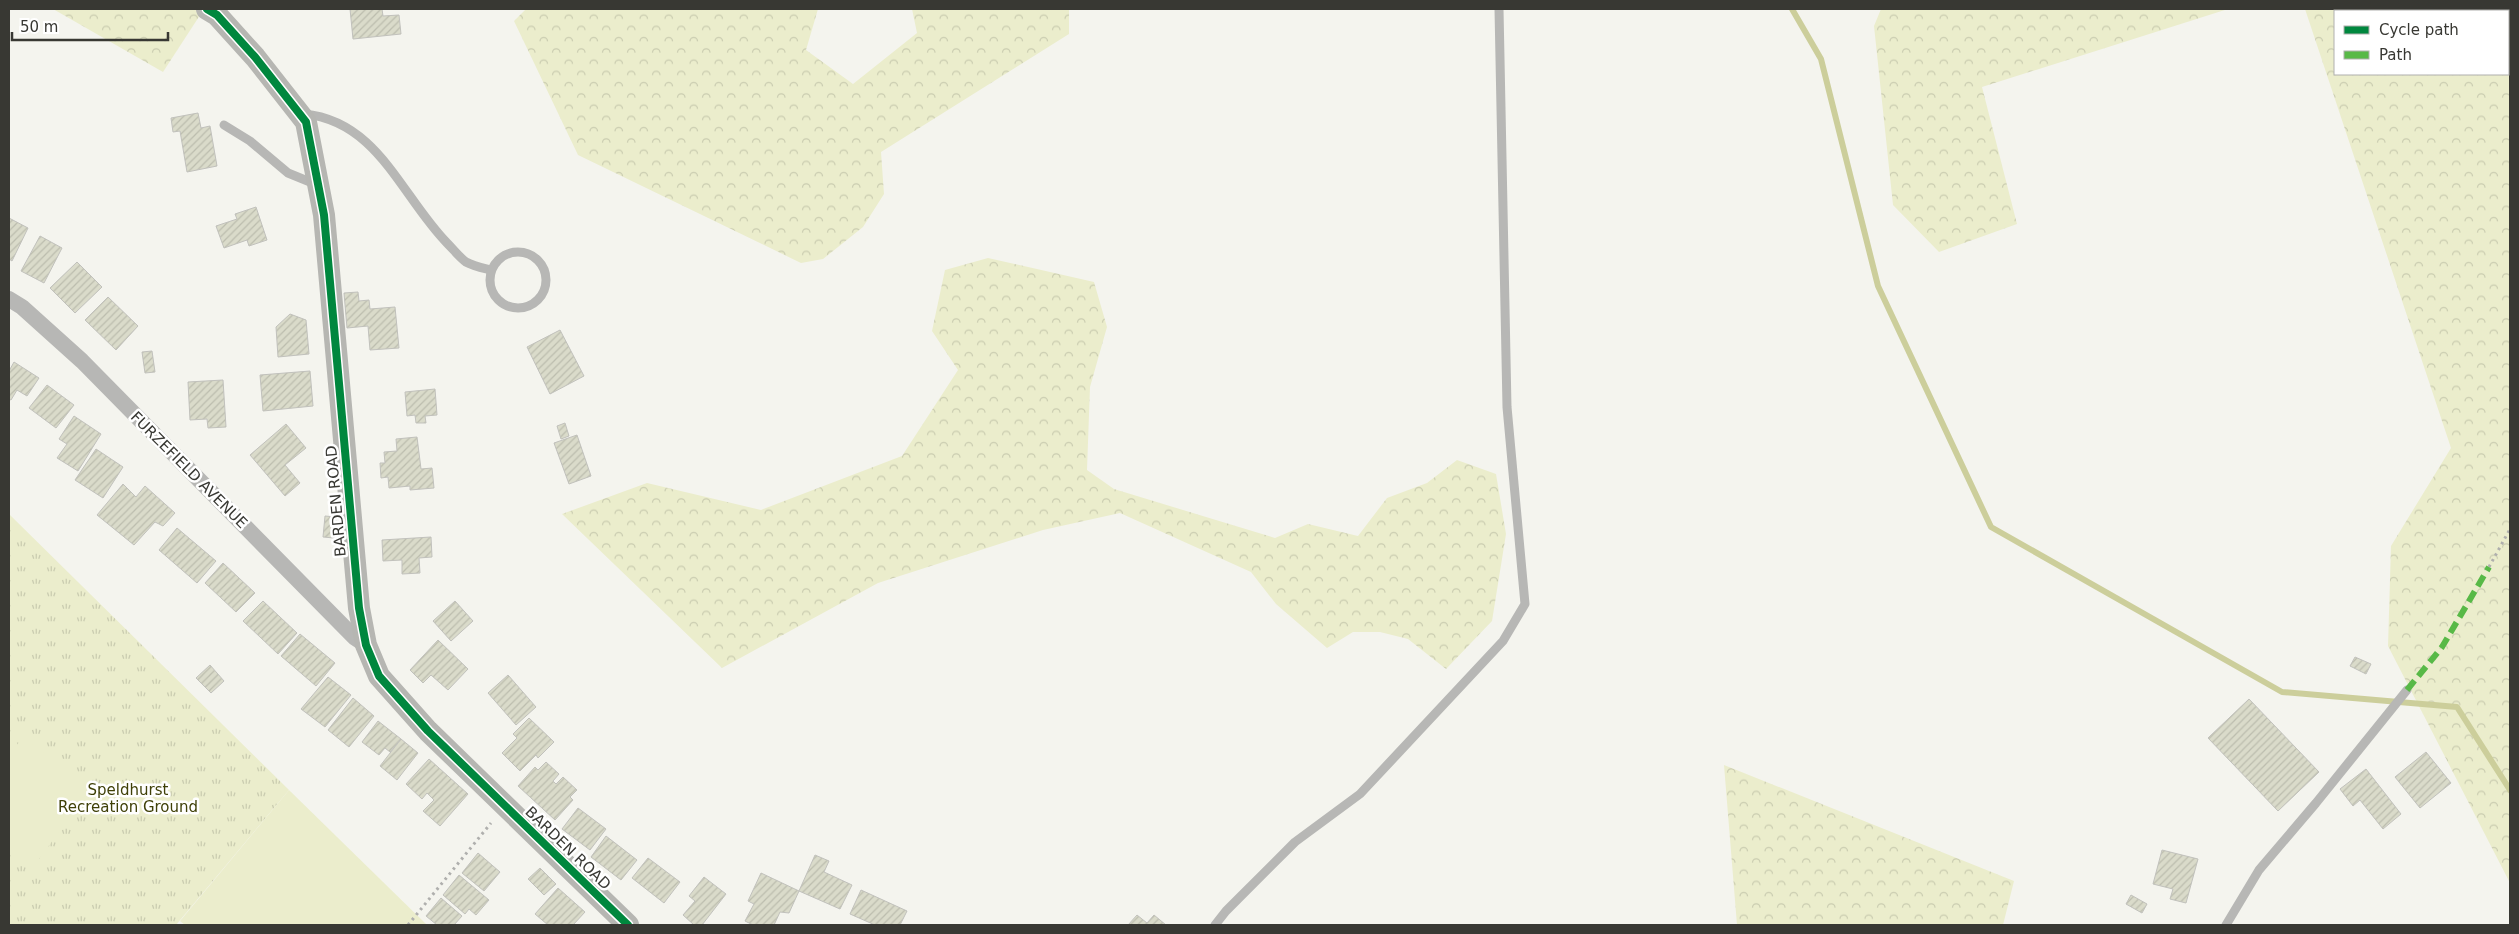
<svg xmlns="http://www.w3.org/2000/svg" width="2519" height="934" viewBox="0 0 2519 934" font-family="'DejaVu Sans',sans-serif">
  <defs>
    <pattern id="grass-tufts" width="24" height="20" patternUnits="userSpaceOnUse" patternTransform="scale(1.25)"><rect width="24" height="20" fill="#ebedcc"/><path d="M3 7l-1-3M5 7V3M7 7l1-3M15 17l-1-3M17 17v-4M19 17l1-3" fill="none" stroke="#caccb0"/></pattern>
    <pattern id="forest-crowns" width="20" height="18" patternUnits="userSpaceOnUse" patternTransform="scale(1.25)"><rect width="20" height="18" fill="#ebedcc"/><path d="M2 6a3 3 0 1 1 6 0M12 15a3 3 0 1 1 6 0" fill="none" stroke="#caccb0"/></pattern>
    <pattern id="building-hatch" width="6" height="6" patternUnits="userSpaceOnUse" patternTransform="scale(1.25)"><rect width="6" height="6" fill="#dadbca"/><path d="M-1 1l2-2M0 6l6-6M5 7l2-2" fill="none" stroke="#bcbdae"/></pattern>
  </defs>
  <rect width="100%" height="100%" fill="#f4f4ee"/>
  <polygon fill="url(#grass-tufts)" points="9,514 289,790 176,925 9,925"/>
  <g fill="url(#forest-crowns)">
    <polygon points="53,9 204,9 163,72"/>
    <polygon points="526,9 818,9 806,50 853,84 917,33 912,9 1069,9 1069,34 881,152 884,194 863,227 823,259 801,263 578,155 514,21"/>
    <polygon points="1881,9 2228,9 1982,87 2017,224 1939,252 1893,205 1874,26"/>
    <polygon points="2305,9 2426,9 2427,11 2335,11 2335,74 2508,74 2508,64 2510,64 2510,883 2388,646 2391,546 2451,448"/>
    <polygon points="988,258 1094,282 1107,327 1090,387 1087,470 1114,489 1275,538 1308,524 1358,536 1387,498 1427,483 1457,460 1496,474 1506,534 1492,621 1446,669 1408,639 1380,632 1353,632 1327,648 1276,604 1251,572 1120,513 1043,530 878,583 722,668 562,514 647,483 761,510 902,456 958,370 932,331 945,270"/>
    <polygon points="1724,765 2014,881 2003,925 1737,925"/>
  </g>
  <g fill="#ebedcc">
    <polygon points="23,737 92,787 34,866 9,848 9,755"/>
    <polygon points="289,790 427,925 185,925 180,921"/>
  </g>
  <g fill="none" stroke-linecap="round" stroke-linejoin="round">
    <polyline stroke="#ccce9b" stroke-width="6" points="1792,9 1821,59 1878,286 1991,527 2282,692 2457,707 2510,790"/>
  </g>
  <g fill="url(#building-hatch)" stroke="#c1c1bc">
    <polygon points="350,9 382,9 383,16 399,15 401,34 353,39"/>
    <polygon points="198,113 201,128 210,126 217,166 187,172 180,131 173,132 171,118"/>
    <polygon points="256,207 267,240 249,246 247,240 224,248 216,226 237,219 235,214"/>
    <polygon points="9,218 28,228 12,261 9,259"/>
    <polygon points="40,236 62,248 44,283 21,271"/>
    <polygon points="77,262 102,287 75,313 50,288"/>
    <polygon points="358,292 359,301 369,300 370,309 395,307 399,348 370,350 368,326 347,328 344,293"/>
    <polygon points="108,297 138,326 116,350 85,320"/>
    <polygon points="290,314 306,320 309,354 278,357 276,327"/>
    <polygon points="560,330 584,376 550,394 527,347"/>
    <polygon points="152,351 155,372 145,373 142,352"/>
    <polygon points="14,362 39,378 27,396 17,390 11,400 9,399 9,371"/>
    <polygon points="310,371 313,406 263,411 260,375"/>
    <polygon points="223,380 226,427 208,428 207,419 190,420 188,382"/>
    <polygon points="47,385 74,405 56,428 29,408"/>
    <polygon points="435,389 437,415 425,416 426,423 416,423 415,415 407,416 405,392"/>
    <polygon points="74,416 101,434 78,471 57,458 67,444 59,439"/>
    <polygon points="565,423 569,436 561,439 557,426"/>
    <polygon points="286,424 306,448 285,465 300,483 285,496 250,455"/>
    <polygon points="577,435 591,476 569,484 554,443"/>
    <polygon points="417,437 421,469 432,468 434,488 410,490 410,486 389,488 388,477 381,478 380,463 385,463 384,452 397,451 396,439"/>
    <polygon points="96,449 123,467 103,498 75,480"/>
    <polygon points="123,484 136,497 145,486 175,513 163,526 155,522 134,545 97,515"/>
    <polygon points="325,516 336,517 334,538 323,537"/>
    <polygon points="177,528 216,561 197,583 159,550"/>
    <polygon points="431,537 432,557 419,558 420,573 402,574 402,560 383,561 382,540"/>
    <polygon points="223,563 255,593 236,612 205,583"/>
    <polygon points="263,601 297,633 278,654 243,621"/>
    <polygon points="455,601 473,621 451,641 433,621"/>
    <polygon points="300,634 335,663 316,686 281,656"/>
    <polygon points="438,640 468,669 448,690 431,675 423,683 410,670"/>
    <polygon points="2355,657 2371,664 2366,674 2350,666"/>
    <polygon points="210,665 224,681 211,693 196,678"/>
    <polygon points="508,675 536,707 516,725 488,693"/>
    <polygon points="328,677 351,695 325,727 301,709"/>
    <polygon points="353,698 374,716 349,747 328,730"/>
    <polygon points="2249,699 2319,772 2278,811 2208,738"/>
    <polygon points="529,718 554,742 538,758 536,755 520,771 502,753 517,738 513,734"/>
    <polygon points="378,721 401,739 390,752 385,748 379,755 362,742"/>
    <polygon points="401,739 418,753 397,780 380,766"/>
    <polygon points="2426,752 2451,783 2420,808 2395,777"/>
    <polygon points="429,759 468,794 440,826 423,811 434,800 427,793 422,799 406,784"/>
    <polygon points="546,762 559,774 553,781 556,784 563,777 577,790 570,797 573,800 555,820 518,786 535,767 538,770"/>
    <polygon points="2366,769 2401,814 2383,829 2360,800 2353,806 2340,789"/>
    <polygon points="578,808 606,829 590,850 562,829"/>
    <polygon points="606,836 637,860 621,880 591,857"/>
    <polygon points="2162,850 2198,859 2186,903 2170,899 2173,889 2153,884"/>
    <polygon points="478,853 500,872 484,891 462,873"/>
    <polygon points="815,855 829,861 824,872 852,885 840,909 799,891"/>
    <polygon points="648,858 680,882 664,903 632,878"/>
    <polygon points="540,868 556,884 544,895 528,879"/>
    <polygon points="761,873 799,891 789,913 780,912 774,925 753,925 745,921 754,904 748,901"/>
    <polygon points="459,875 489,900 476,915 469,909 465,914 443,895"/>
    <polygon points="704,877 726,894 702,925 694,925 683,915 695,901 689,896"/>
    <polygon points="558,888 585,912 573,925 548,925 535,914"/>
    <polygon points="861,890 907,911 900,925 875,925 850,914"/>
    <polygon points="2131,895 2147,904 2142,913 2126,904"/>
    <polygon points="441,898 462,916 454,925 437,925 426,916"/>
    <polygon points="1137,915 1147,923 1154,915 1166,925 1128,925"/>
  </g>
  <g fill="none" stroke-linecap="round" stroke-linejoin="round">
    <g stroke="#afafad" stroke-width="3" stroke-dasharray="2.5 4" stroke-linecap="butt">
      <polyline points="2489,567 2510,529"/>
      <polyline points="408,925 491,823"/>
    </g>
    <g stroke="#b7b7b5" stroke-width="9">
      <path d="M 304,114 C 378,121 401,196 447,243 C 453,249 459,257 466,262 C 473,266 483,268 491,270"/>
      <polyline points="224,125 250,141 288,173 315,184"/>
      <circle cx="518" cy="280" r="28"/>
      <polyline points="1215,925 1226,911 1295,842 1360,794 1503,641 1525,604 1507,407 1499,9"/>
      <polyline points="2226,925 2259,870 2316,803 2407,690"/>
    </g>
    <polyline stroke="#b7b7b5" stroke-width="16" points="9,299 22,307 82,361 354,637 366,645"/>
    <polyline stroke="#b6b6b2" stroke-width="22" points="207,9 217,15 255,57 306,122 324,215 359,608 366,645 379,676 428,731 628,925"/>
    <polyline stroke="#58b947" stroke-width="6" stroke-dasharray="12 6" stroke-linecap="butt" points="2407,690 2442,647 2489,567"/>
    <defs>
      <polyline id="cycleway" points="207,9 217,15 255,57 306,122 324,215 359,608 366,645 379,676 428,731 628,925"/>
    </defs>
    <use href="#cycleway" stroke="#fff" stroke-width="11"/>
    <use href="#cycleway" stroke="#00873e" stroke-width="8"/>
  </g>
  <g text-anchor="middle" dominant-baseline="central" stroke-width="5" stroke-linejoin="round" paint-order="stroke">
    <g font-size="15" fill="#383833" stroke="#fff">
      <text transform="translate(189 470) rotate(45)">FURZEFIELD AVENUE</text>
      <text transform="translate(336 501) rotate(-95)">BARDEN ROAD</text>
      <text transform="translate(568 848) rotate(44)">BARDEN ROAD</text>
    </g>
    <g font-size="15" fill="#3f4008" stroke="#fff">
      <text x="128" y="790">Speldhurst<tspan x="128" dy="17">Recreation Ground</tspan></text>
    </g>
  </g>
  <rect width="2519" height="934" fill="none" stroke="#383833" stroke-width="20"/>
  <rect x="2334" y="10" width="175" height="65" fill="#ffffff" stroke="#afafad"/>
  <rect x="2344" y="26" width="25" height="8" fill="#00873e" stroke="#afafad"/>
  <text x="2379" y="35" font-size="15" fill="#383833">Cycle path</text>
  <rect x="2344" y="51" width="25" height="8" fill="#58b947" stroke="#afafad"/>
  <text x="2379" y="60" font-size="15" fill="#383833">Path</text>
  <path d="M12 32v8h156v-8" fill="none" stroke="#383833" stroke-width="2.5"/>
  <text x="20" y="32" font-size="15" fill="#383833" stroke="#ffffff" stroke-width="4" paint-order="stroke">50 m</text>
</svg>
